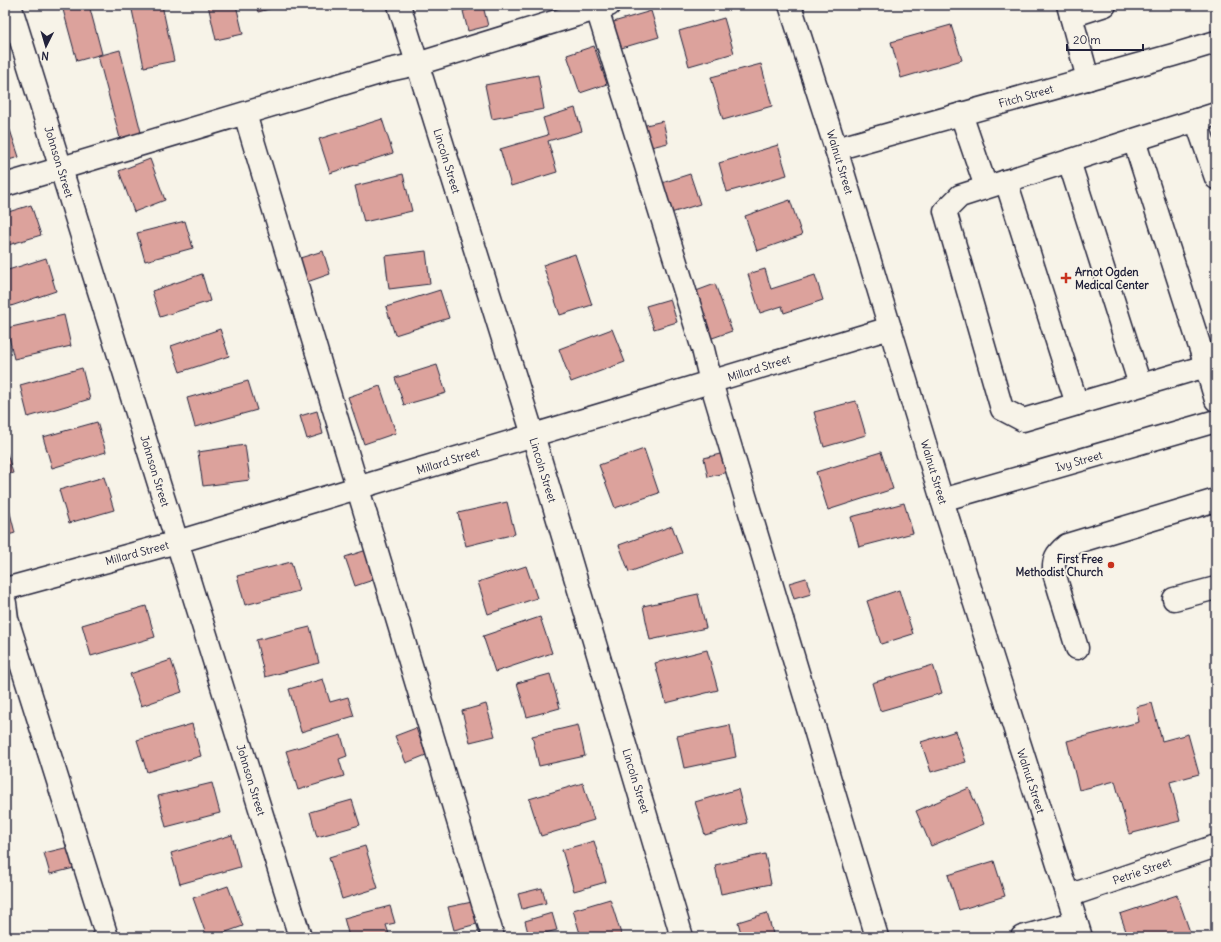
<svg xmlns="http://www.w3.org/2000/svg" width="1221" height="942" viewBox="0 0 1221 942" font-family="Delius,sans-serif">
  <rect width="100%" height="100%" fill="#f7f3e8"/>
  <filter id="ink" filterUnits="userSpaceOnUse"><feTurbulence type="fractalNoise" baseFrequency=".025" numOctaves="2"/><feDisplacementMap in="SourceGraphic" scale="8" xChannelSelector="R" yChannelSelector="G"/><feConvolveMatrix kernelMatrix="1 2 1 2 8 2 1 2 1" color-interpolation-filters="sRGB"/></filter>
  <g filter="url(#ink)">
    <g fill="#dca29c" stroke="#22223b">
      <polygon points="67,5 89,5 102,54 77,61 62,6"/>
      <polygon points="131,5 162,5 174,61 144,67"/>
      <polygon points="208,5 236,5 243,34 216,40"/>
      <polygon points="256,5 284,5 258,12"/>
      <polygon points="483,6 488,26 468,31 463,11"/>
      <polygon points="651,11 659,37 618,49 610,23"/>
      <polygon points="724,18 734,53 689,66 679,31"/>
      <polygon points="951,25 962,60 901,78 891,42"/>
      <polygon points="594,46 607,84 580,93 567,55"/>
      <polygon points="120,50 142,136 121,142 98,56"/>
      <polygon points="761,64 772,106 723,120 711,77"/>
      <polygon points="538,75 544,109 492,119 485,85"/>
      <polygon points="575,108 582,131 548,141 557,172 511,186 500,149 548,135 543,118"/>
      <polygon points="382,119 393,153 330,173 319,139"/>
      <polygon points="663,121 668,143 647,148 642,126"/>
      <polygon points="10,130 19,157 5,161 5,131"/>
      <polygon points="778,145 787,175 727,192 719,163"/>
      <polygon points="150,159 165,200 134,212 119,171"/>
      <polygon points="403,174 412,211 364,222 355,186"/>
      <polygon points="690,174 700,204 671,213 662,183"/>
      <polygon points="790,200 802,235 757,251 745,216"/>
      <polygon points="31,205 41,235 5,246 5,213"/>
      <polygon points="185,221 193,248 145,261 137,233"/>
      <polygon points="323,251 330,274 307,282 300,258"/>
      <polygon points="426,251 430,284 389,289 385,256"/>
      <polygon points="575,254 592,305 560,315 543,265"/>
      <polygon points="46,258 56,291 5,308 5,271"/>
      <polygon points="765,269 771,289 815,275 823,300 784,313 782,306 760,313 748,274"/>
      <polygon points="202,274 210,301 160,317 152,291"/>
      <polygon points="715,284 732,331 704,341 688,294"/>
      <polygon points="440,290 449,318 395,335 386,307"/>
      <polygon points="670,299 677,322 654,329 646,306"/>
      <polygon points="64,315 71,346 14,359 7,328"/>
      <polygon points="220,329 229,356 180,372 171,346"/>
      <polygon points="612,329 625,362 571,382 559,349"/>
      <polygon points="437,365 446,393 404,405 395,378"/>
      <polygon points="82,368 90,399 28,417 20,385"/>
      <polygon points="248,381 257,410 195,427 187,398"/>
      <polygon points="380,386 396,433 364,444 348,397"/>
      <polygon points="856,401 866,435 824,447 814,412"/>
      <polygon points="317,411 323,434 307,439 300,416"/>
      <polygon points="97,422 106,452 52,468 43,437"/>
      <polygon points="245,445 250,480 203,486 198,452"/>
      <polygon points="5,447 13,473 5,475"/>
      <polygon points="644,449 659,493 615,508 599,465"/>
      <polygon points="881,452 893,489 828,510 816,472"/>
      <polygon points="724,453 728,472 708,477 704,458"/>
      <polygon points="104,477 114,510 69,523 59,490"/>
      <polygon points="507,502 515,534 466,546 458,513"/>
      <polygon points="904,503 913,533 859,547 851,517"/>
      <polygon points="9,509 15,533 5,536 5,510"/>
      <polygon points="672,526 682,553 629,572 619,545"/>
      <polygon points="370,549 379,578 355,586 345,557"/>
      <polygon points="291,562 299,591 245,605 237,576"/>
      <polygon points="526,566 537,598 488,614 478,582"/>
      <polygon points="806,578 811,594 794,599 789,583"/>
      <polygon points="899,590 913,634 881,644 867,601"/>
      <polygon points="698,594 706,628 650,640 643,606"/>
      <polygon points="146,606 155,637 91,656 82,625"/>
      <polygon points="540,617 552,653 495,672 483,636"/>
      <polygon points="310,627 319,663 265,677 256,640"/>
      <polygon points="707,650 718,690 666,703 655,663"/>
      <polygon points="171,660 182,692 141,706 130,674"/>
      <polygon points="933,665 942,693 880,711 872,683"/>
      <polygon points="550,674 560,708 527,717 517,683"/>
      <polygon points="323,679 330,702 348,697 354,716 301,732 289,689"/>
      <polygon points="1152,703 1162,741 1188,734 1199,774 1170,782 1180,821 1129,834 1115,781 1079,790 1067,741 1139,722 1136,707"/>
      <polygon points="486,704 495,736 470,742 462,711"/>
      <polygon points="192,724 201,756 147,772 137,740"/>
      <polygon points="578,725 585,756 539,766 532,736"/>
      <polygon points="730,725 736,757 684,768 677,736"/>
      <polygon points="416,728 426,755 406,763 395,736"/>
      <polygon points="956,731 966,762 931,772 921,742"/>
      <polygon points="341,735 347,756 339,759 344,776 298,790 286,751"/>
      <polygon points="212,783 220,813 166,827 158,796"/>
      <polygon points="583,783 594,820 541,836 529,799"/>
      <polygon points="969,788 984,824 931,846 916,811"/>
      <polygon points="738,789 747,823 705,835 695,802"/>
      <polygon points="352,800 360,825 317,837 310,812"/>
      <polygon points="232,835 240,867 180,884 171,853"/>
      <polygon points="594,841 606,882 574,891 562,850"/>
      <polygon points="365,846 378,888 342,899 329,857"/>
      <polygon points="69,847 74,868 50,874 44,853"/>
      <polygon points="765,854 771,884 721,894 715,865"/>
      <polygon points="994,861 1005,896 959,910 948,875"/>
      <polygon points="228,886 243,926 212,937 207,937 193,898"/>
      <polygon points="542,888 546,903 522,909 518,894"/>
      <polygon points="1177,895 1190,932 1175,937 1128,937 1120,914"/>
      <polygon points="610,899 622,937 581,937 573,910"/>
      <polygon points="472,902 477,924 454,930 448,907"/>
      <polygon points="390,906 395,923 386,925 390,937 349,937 344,918"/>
      <polygon points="552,913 557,930 529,937 525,921"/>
      <polygon points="767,913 774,937 742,937 738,922"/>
    </g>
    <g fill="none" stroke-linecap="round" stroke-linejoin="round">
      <defs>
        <g id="minor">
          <polyline points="10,5 300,937"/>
          <polyline points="399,5 533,435 682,937"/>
          <polyline points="790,5 836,149 942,500 1081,937"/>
          <polyline points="1068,5 1088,79"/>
          <polyline points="597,9 703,349 711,382 877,937"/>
          <polyline points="1071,16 1105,5"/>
          <polyline points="245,114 493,937"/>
          <polyline points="961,114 986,187"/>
          <polyline points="1196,120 1216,178"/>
          <polyline points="1134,140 960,196 945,211 1002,409 1023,420 1206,366 1134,140 1216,114"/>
          <polyline points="836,149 1173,55 1216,42"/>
          <polyline points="1069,161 1140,385"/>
          <polyline points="1006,181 1077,404"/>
          <polyline points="5,185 389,70 417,64 609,5"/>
          <polyline points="1216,363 1206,366 1216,400"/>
          <polyline points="942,500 1216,421"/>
          <polyline points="5,589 177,542 890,328"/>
          <polyline points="1174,599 1216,588"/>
          <polyline points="5,603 7,619 107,937"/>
          <path d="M 1077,648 L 1054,573 C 1053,559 1056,554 1067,545 L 1216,500"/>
          <polyline points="1068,896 1216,846"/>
          <polyline points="1022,937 1076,922"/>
        </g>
      </defs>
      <use href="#minor" stroke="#22223b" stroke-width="25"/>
      <use href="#minor" stroke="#f7f3e8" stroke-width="22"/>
    </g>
  </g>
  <g fill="#c8321e" stroke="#f7f3e8" stroke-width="1.5">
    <path d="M1064 272h4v4h4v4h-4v4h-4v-4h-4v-4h4z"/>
    <circle cx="1111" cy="565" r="4"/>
  </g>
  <g text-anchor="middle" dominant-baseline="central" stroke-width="3.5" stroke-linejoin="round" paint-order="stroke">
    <g font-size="11" fill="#22223b" stroke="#f7f3e8">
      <text transform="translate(1026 96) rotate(-16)">Fitch Street</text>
      <text transform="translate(447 161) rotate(73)">Lincoln Street</text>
      <text transform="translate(59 162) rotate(73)">Johnson Street</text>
      <text transform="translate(840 162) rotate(73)">Walnut Street</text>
      <text transform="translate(759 368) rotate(-17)">Millard Street</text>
      <text transform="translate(448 461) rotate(-17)">Millard Street</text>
      <text transform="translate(1079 461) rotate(-16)">Ivy Street</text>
      <text transform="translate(543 470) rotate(73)">Lincoln Street</text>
      <text transform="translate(155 471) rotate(73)">Johnson Street</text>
      <text transform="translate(934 472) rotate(73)">Walnut Street</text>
      <text transform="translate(137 553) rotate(-15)">Millard Street</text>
      <text transform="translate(251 780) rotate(73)">Johnson Street</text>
      <text transform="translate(636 781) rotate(73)">Lincoln Street</text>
      <text transform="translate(1031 781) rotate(72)">Walnut Street</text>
      <text transform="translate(1142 871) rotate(-19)">Petrie Street</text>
    </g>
    <g font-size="11" font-weight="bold" fill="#22223b" stroke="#f7f3e8" text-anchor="start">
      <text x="1075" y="272">Arnot Ogden<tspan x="1075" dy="13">Medical Center</tspan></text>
      <text x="1103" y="559" text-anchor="end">First Free<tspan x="1103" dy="13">Methodist Church</tspan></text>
    </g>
  </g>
  <rect width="1221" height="942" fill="none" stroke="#f7f3e8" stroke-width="20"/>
  <rect x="10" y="10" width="1201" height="922" fill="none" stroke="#22223b" stroke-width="1.5" filter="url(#ink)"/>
  <g transform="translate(46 46) rotate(185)" stroke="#f7f3e8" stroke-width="3" paint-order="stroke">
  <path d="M0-3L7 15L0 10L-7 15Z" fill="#22223b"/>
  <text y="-6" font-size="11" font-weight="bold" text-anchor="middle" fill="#22223b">N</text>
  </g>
  <path d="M1067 44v6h76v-6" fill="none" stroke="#22223b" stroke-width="2"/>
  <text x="1073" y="44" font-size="12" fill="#22223b" stroke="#f7f3e8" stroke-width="3" paint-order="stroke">20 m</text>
</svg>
